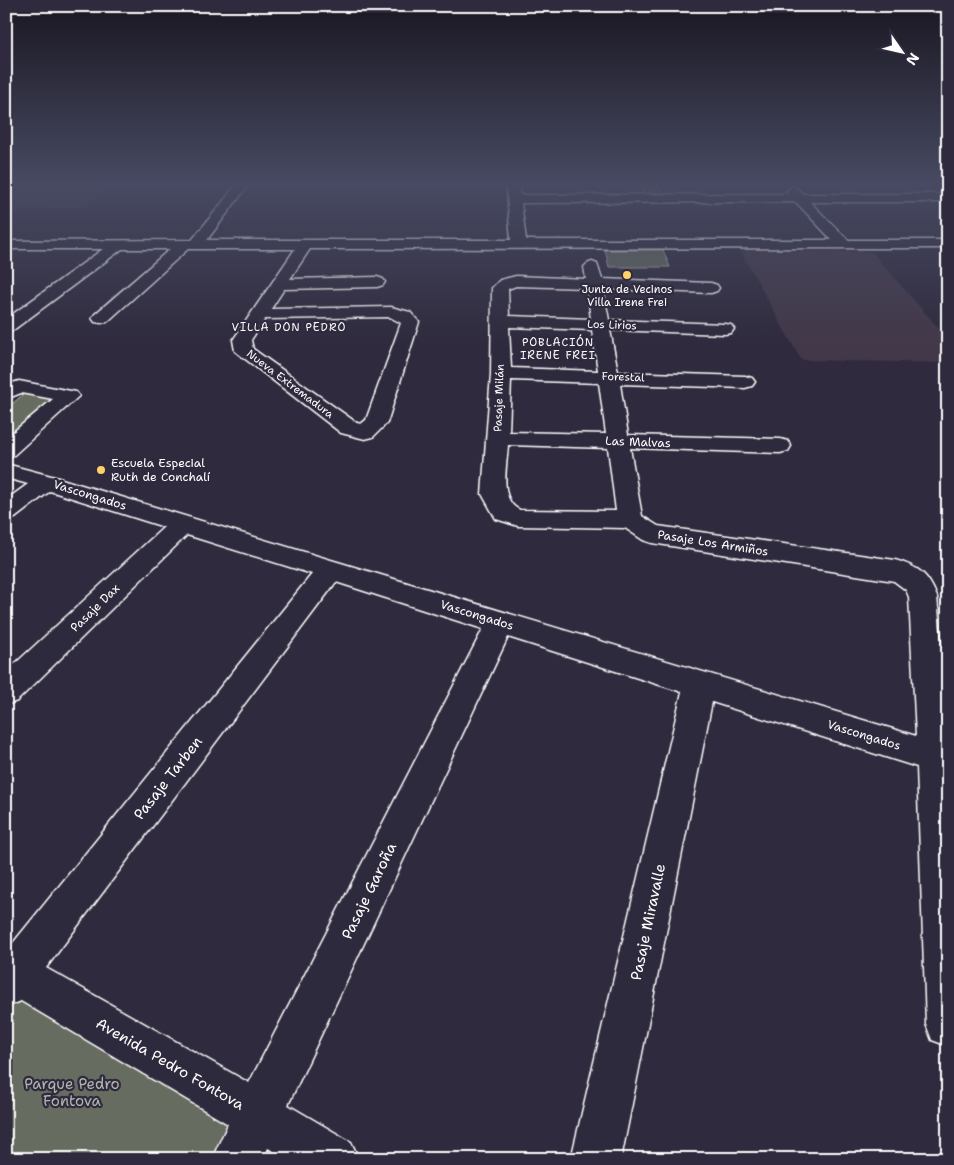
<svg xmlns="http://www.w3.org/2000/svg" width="954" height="1165" viewBox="0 0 954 1165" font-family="'Shantell Sans',sans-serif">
  <rect width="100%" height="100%" fill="#2f2a3d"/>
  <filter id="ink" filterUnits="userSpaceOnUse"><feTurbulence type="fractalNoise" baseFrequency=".02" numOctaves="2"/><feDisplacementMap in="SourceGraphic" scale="10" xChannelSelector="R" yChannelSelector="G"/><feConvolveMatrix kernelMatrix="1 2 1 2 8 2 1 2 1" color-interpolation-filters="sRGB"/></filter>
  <g filter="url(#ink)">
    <g fill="#423848">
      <polygon points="6,183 115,183 83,208 22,209 13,214 6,214"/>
      <polygon points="740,250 872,252 948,339 948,363 801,360"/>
    </g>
    <g fill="#666c5f" stroke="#b2b6af">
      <polygon points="638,183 657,183 665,195 644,195"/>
      <polygon points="605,250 663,250 670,267 609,267"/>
      <polygon points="25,393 62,398 6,441 6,409"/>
      <polygon points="6,977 316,1159 19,1159 6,1150"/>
    </g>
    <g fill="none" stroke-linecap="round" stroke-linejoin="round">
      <defs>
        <g id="minor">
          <path d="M 238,183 L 250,183 L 207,240 L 511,240 L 506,183 L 518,183 L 520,195 L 788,194 L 786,191 L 792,187 L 796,188 L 803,194 L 948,194 L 948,202 L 810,202 L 848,240 L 948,240 L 948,248 L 310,249 L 290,279 L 377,277 L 383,279 L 385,282 L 383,285 L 377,287 L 284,289 L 271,309 L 391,307 L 410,312 L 419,322 L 387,423 L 373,437 L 365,439 L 341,433 L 235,351 L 233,340 L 295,249 L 188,249 L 107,322 L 101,323 L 95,322 L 92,318 L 95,314 L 170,249 L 122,249 L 12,331 L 6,332 L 6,319 L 103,249 L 6,249 L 6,241 L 192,240 ZM 796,202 L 832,240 L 526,240 L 521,203 ZM 390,317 L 401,323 L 366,420 L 361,424 L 357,423 L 253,349 L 251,340 L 265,319 Z"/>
          <path d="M 592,262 L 597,264 L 602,279 L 711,283 L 717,285 L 719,288 L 717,291 L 711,293 L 603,289 L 609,320 L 725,324 L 731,325 L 734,329 L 731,333 L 725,334 L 610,330 L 618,372 L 745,376 L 752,378 L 755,382 L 752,386 L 745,388 L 620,384 L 628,435 L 780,439 L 788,441 L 791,446 L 788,451 L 780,453 L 630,448 L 642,516 L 658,526 L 895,560 C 919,567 928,574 937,597 L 948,719 L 948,1046 L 932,1040 L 926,1024 L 917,767 L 712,702 L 621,1159 L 571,1159 L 682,692 L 508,637 L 288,1105 L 351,1142 L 359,1159 L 287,1159 L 268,1148 L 263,1159 L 212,1159 L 228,1124 L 21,1001 L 6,1007 L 6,947 L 9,948 L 312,574 L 187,535 L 17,701 L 6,705 L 6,672 L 164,527 L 50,491 L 15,518 L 6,520 L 6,500 L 28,484 L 6,478 L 6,464 L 55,477 L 916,736 L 909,597 L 906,590 L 894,581 L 652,543 L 643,540 L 625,528 L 518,526 L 496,519 L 482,494 L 491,374 L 492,288 L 500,280 L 516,276 L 586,279 L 584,267 L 587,264 ZM 516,286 L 587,288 L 591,319 L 509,316 L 508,289 ZM 509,327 L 592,330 L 598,371 L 511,368 ZM 511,380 L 599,383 L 606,434 L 509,432 ZM 508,445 L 608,448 L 616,511 L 520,510 C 498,501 507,464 508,445 ZM 336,582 L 483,629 L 249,1083 L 46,968 Z"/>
          <polygon points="19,381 76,392 79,396 14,455 6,457 6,438 53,399 21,393 6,399 6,385"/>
        </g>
      </defs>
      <use href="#minor" stroke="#fff" stroke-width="3"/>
      <use href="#minor" fill="#2f2a3d" fill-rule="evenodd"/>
    </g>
  </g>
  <linearGradient id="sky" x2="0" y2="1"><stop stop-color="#1a1722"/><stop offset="0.53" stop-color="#474a62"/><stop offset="1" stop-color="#474a62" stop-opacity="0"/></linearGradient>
  <rect width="954" height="346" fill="url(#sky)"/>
  <g fill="#ffd166" stroke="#2f2a3d" stroke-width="2">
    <circle cx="627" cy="275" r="5"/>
    <circle cx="101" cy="470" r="5"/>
  </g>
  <g text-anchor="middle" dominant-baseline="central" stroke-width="4.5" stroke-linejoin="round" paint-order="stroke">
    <g font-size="11" fill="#fff" stroke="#2f2a3d">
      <text x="627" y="289">Junta de Vecinos<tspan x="627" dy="13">Villa Irene Frei</tspan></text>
    </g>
    <g font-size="11" fill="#fff" stroke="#2f2a3d">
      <text transform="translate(612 325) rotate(2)">Los Lirios</text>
      <text transform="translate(623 377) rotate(2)">Forestal</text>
      <text transform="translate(290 384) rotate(37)">Nueva Extremadura</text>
      <text transform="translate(499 398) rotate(-88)">Pasaje Milán</text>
    </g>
    <g font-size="11" letter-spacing="1" fill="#fff" stroke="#2f2a3d">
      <text x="289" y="327">VILLA DON PEDRO</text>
      <text x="558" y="342">POBLACIÓN<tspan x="558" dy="13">IRENE FREI</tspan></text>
    </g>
    <g font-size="12" fill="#fff" stroke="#2f2a3d">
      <text transform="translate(638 442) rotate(2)">Las Malvas</text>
      <text transform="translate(90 495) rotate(17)">Vascongados</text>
      <text transform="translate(713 543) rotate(9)">Pasaje Los Armiños</text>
      <text transform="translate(95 608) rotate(-44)">Pasaje Dax</text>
      <text transform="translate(477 615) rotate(17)">Vascongados</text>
      <text transform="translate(864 735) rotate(17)">Vascongados</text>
    </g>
    <g font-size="12" fill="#fff" stroke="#2f2a3d" text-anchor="start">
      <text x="111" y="463">Escuela Especial<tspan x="111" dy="14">Ruth de Conchalí</tspan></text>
    </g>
    <g font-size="15" fill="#fff" stroke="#2f2a3d">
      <text transform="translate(168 778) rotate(-52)">Pasaje Tarben</text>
      <text transform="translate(369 891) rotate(-64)">Pasaje Garoña</text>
      <text transform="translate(648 922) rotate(-78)">Pasaje Miravalle</text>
      <text transform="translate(170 1064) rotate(30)">Avenida Pedro Fontova</text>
    </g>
    <g font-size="15" fill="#b2b6af" stroke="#2f2a3d">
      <text x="72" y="1084">Parque Pedro<tspan x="72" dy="17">Fontova</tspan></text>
    </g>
  </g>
  <rect width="954" height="1165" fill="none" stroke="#2f2a3d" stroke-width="25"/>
  <rect x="12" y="12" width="929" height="1140" fill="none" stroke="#fff" stroke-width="2" filter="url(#ink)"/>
  <g transform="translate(902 52) rotate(124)" stroke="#2f2a3d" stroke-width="4" paint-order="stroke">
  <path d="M0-4L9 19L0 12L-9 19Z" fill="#ffffff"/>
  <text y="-8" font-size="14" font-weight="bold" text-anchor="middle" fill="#ffffff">N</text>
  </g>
</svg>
